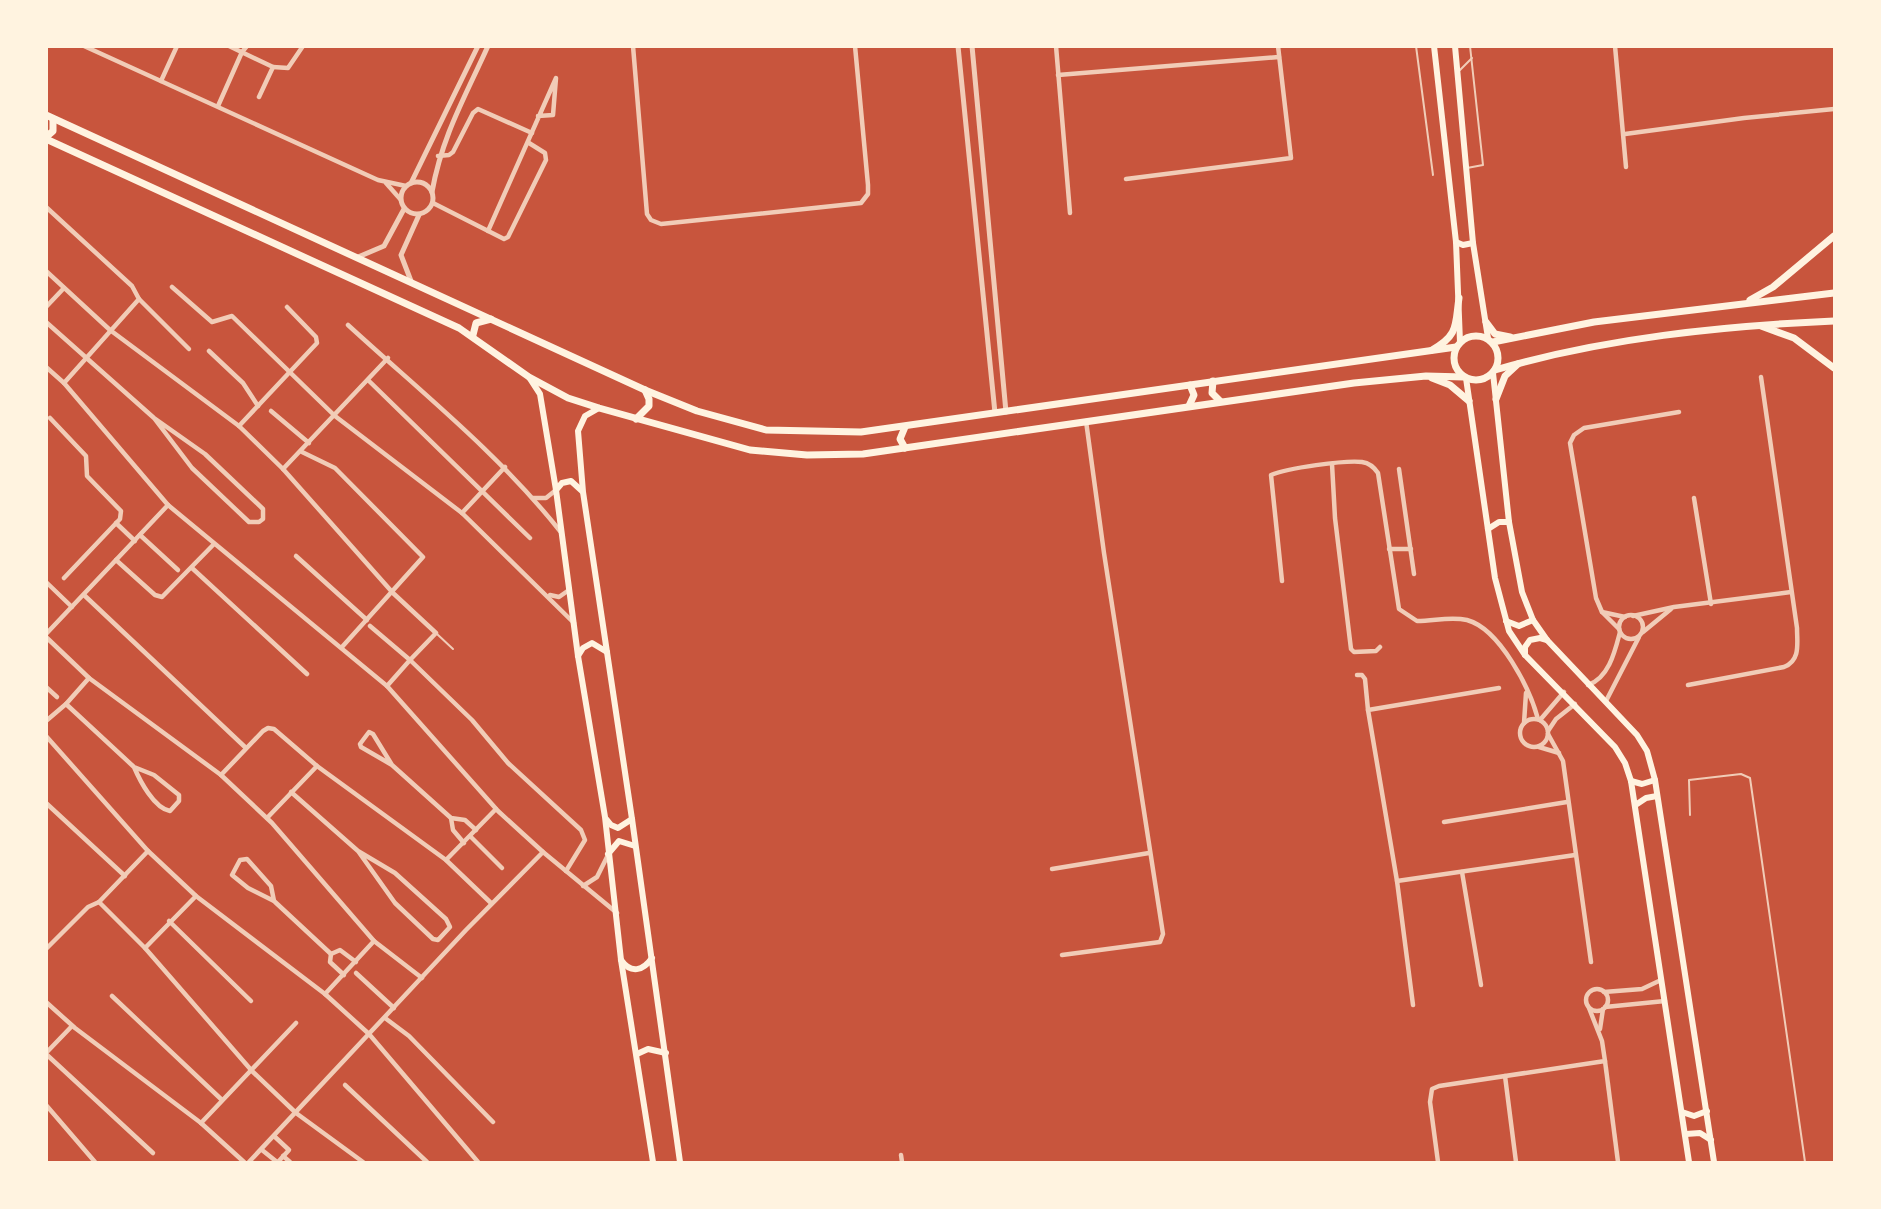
<svg xmlns="http://www.w3.org/2000/svg" width="1881" height="1209" viewBox="0 0 1881 1209" font-family="'Archivo Narrow',sans-serif">
  <rect width="100%" height="100%" fill="#c8553d"/>
  <g fill="none" stroke-linecap="round" stroke-linejoin="round">
    <g stroke="#f1ccb7" stroke-width="2">
      <polyline points="1416,46 1433,175"/>
      <polyline points="1460,70 1472,58"/>
      <polyline points="1467,168 1483,165 1470,46"/>
      <polyline points="437,634 453,649"/>
      <polyline points="1690,815 1689,780 1741,774 1750,778 1805,1162"/>
    </g>
    <g stroke="#f1ccb7" stroke-width="4.5">
      <polyline points="84,46 378,180 406,186"/>
      <polyline points="229,46 273,67 259,97"/>
      <polyline points="633,46 647,214 651,220 661,224 861,203 868,194 868,185 855,46"/>
      <polyline points="1056,46 1070,213"/>
      <polyline points="1615,46 1626,167"/>
      <polyline points="273,67 288,68 303,46"/>
      <polyline points="1058,75 1279,57"/>
      <polyline points="161,81 177,46"/>
      <polyline points="218,106 242,52 247,46"/>
      <polyline points="1625,134 1744,118 1834,109"/>
      <polyline points="438,156 449,155 453,152 473,113 478,109 532,133"/>
      <polyline points="1126,179 1291,158 1278,46"/>
      <polyline points="386,183 401,200"/>
      <polyline points="433,203 504,239 508,237 546,160 545,153 529,143"/>
      <polyline points="46,207 132,286 139,299 64,383"/>
      <polyline points="488,231 556,78 553,115 538,116"/>
      <polyline points="46,271 110,330 239,426 283,469 393,593 436,633 410,660 370,626"/>
      <polyline points="172,287 212,322 232,316 335,416 462,513 574,623"/>
      <polyline points="139,299 189,349"/>
      <polyline points="46,307 64,288"/>
      <polyline points="46,322 154,418 205,454 263,509 263,519 259,522 249,522 192,468 154,418"/>
      <path d="M 348,325 C 421,392 498,453 560,531"/>
      <polyline points="209,351 243,383 258,406"/>
      <polyline points="46,367 64,383 168,505 387,686 498,811 543,852 617,913"/>
      <polyline points="368,380 530,538"/>
      <polyline points="271,411 309,443"/>
      <polyline points="50,418 86,456 87,476 121,511 120,519 64,578"/>
      <polyline points="239,426 317,343 316,337 287,307"/>
      <polyline points="302,452 335,468 423,557 342,647"/>
      <polyline points="1332,464 1335,518 1351,649 1354,652 1376,651 1380,647"/>
      <polyline points="283,469 388,358"/>
      <polyline points="1399,469 1414,574"/>
      <polyline points="533,498 546,498 556,490"/>
      <polyline points="1694,498 1711,604"/>
      <polyline points="462,513 505,467"/>
      <polyline points="116,523 135,541"/>
      <polyline points="140,535 178,570"/>
      <polyline points="1389,549 1411,549"/>
      <polyline points="296,556 367,620"/>
      <polyline points="116,560 155,595 162,597 214,544"/>
      <polyline points="192,568 307,674"/>
      <path d="M 1282,581 L 1271,475 C 1287,468 1345,460 1362,462 C 1369,463 1374,467 1378,473 L 1399,609 L 1417,621 C 1435,621 1450,616 1467,620 C 1500,629 1530,689 1538,719"/>
      <polyline points="46,582 72,607"/>
      <polyline points="84,595 246,748"/>
      <polyline points="550,595 559,597 569,590"/>
      <polyline points="1602,612 1625,617"/>
      <circle cx="1631" cy="627" r="12"/>
      <polyline points="1633,616 1674,607 1791,592"/>
      <polyline points="1619,629 1602,612 1596,598 1570,443 1574,435 1584,428 1679,412"/>
      <polyline points="1643,632 1671,609"/>
      <polyline points="46,634 168,505"/>
      <polyline points="46,637 89,678 221,775 272,823 374,941 422,978"/>
      <polyline points="1357,675 1362,675 1365,679 1368,710"/>
      <path d="M 1588,685 C 1609,678 1615,651 1620,632"/>
      <path d="M 1688,685 L 1784,667 C 1801,660 1797,643 1797,628 L 1761,377"/>
      <polyline points="387,686 410,660 472,720 508,763 581,830 585,840 566,871"/>
      <polyline points="46,687 57,697"/>
      <polyline points="1606,701 1639,637"/>
      <path d="M 66,704 L 134,767 L 154,775 L 179,795 L 179,801 L 170,811 C 154,808 140,781 134,767"/>
      <circle cx="1534" cy="733" r="14"/>
      <polyline points="1540,720 1564,692"/>
      <polyline points="46,721 66,704 89,678"/>
      <polyline points="1524,723 1526,693"/>
      <polyline points="1548,731 1556,719 1575,704"/>
      <polyline points="1548,734 1563,761 1591,962"/>
      <polyline points="46,736 148,851 196,896 325,994 369,1034 478,1162"/>
      <polyline points="1539,747 1559,753"/>
      <polyline points="392,765 373,734 369,732 360,744 361,747 392,765 451,818 465,820 476,830"/>
      <polyline points="221,775 263,731 268,728 274,729 317,766 446,860 491,903"/>
      <polyline points="291,792 358,851 395,873 446,919 450,927 438,940 433,939 395,903 358,851"/>
      <polyline points="46,803 125,876"/>
      <polyline points="267,818 317,766"/>
      <polyline points="451,818 453,830 464,843"/>
      <polyline points="1444,822 1567,802"/>
      <polyline points="471,837 502,868"/>
      <polyline points="148,851 99,902 145,948 252,1071 296,1113 363,1162"/>
      <polyline points="446,860 496,809"/>
      <polyline points="1052,869 1149,853"/>
      <polyline points="1462,872 1481,985"/>
      <polyline points="1397,881 1575,855"/>
      <polyline points="583,886 597,877 608,855"/>
      <polyline points="274,901 271,886 247,859 240,860 232,875 248,888 274,901 331,954"/>
      <polyline points="169,921 251,1001"/>
      <polyline points="145,948 196,896"/>
      <polyline points="46,949 88,907 99,902"/>
      <polyline points="1062,955 1160,942 1163,934 1104,553 1086,421"/>
      <polyline points="356,973 394,1008"/>
      <polyline points="344,975 330,962 331,954 340,950 356,962"/>
      <circle cx="1597" cy="1000" r="11"/>
      <polyline points="1604,992 1642,989 1661,980"/>
      <polyline points="325,994 374,941"/>
      <polyline points="112,996 222,1100"/>
      <polyline points="46,1002 75,1028 201,1123 244,1162"/>
      <polyline points="1413,1005 1397,881 1368,710 1499,688"/>
      <polyline points="1605,1007 1665,1001"/>
      <polyline points="385,1018 409,1036 493,1122"/>
      <polyline points="1600,1029 1603,1009"/>
      <polyline points="46,1053 72,1026"/>
      <polyline points="46,1054 153,1153"/>
      <polyline points="1605,1061 1618,1162"/>
      <polyline points="1505,1076 1516,1162"/>
      <polyline points="345,1085 427,1162"/>
      <polyline points="46,1105 95,1162"/>
      <polyline points="201,1123 296,1023"/>
      <polyline points="274,1136 289,1150 278,1162"/>
      <polyline points="262,1150 277,1162"/>
      <polyline points="901,1155 902,1162"/>
      <polyline points="283,1156 290,1162"/>
      <polyline points="249,1162 466,930 543,852"/>
      <polyline points="1438,1162 1430,1102 1432,1089 1439,1086 1605,1061 1602,1041 1589,1008"/>
    </g>
    <g stroke="#f1ccb7" stroke-width="5">
      <polyline points="958,46 995,413"/>
      <polyline points="972,46 1006,412"/>
      <circle cx="417" cy="198" r="16"/>
      <polyline points="411,183 478,46"/>
      <path d="M 432,192 C 442,136 465,97 488,46"/>
      <polyline points="358,257 384,246 404,209"/>
      <polyline points="411,281 401,255 419,215"/>
    </g>
    <g stroke="#fff3e0" stroke-width="6">
      <polyline points="1434,46 1456,242 1460,342"/>
      <polyline points="1455,46 1473,243 1488,338"/>
      <polyline points="1456,242 1463,245 1473,243"/>
      <polyline points="1493,373 1509,522 1522,592 1533,620 1547,640 1637,735 1647,751 1655,780 1714,1162"/>
      <polyline points="529,377 540,394 556,490 578,656 605,817 621,960 653,1162"/>
      <polyline points="1466,378 1495,578 1509,631 1525,655 1615,747 1625,763 1631,781 1689,1162"/>
      <polyline points="599,408 585,416 578,431 583,492 632,819 680,1162"/>
      <polyline points="556,490 562,483 571,481 582,491"/>
      <polyline points="1488,529 1499,522 1509,522"/>
      <polyline points="1506,621 1519,626 1533,620"/>
      <polyline points="1525,655 1525,647 1530,640 1540,638 1547,640"/>
      <polyline points="578,656 583,648 592,643 607,652"/>
      <polyline points="1631,781 1642,784 1655,780"/>
      <polyline points="1637,804 1646,798 1657,796"/>
      <polyline points="607,820 611,825 618,828 632,819"/>
      <polyline points="608,854 619,841 635,846"/>
      <path d="M 621,960 C 631,974 643,971 652,958"/>
      <polyline points="637,1054 648,1049 666,1053"/>
      <polyline points="1682,1112 1694,1116 1707,1111"/>
      <polyline points="1686,1134 1700,1133 1711,1140"/>
    </g>
    <g stroke="#fff3e0" stroke-width="7">
      <polyline points="46,115 645,390 697,411 766,430 861,432 1456,347"/>
      <polyline points="46,137 53,131 53,119"/>
      <polyline points="46,139 459,328 529,377 568,398 599,408 750,450 807,455 863,454 1354,383 1426,376 1464,377"/>
      <polyline points="1750,300 1773,287 1834,236"/>
      <polyline points="1486,322 1495,334 1510,337"/>
      <polyline points="1761,326 1794,338 1834,368"/>
      <polyline points="473,335 476,323 491,319"/>
      <circle cx="1476" cy="358" r="22"/>
      <polyline points="1493,342 1594,322 1834,293"/>
      <path d="M 1432,350 C 1459,335 1455,325 1459,298"/>
      <path d="M 1495,370 C 1605,338 1721,326 1834,321"/>
      <polyline points="1432,378 1450,385 1469,401"/>
      <polyline points="1213,381 1212,393 1220,401"/>
      <polyline points="1496,399 1505,376 1518,364"/>
      <polyline points="1189,406 1194,395 1190,385"/>
      <polyline points="636,419 649,406 649,399 645,390"/>
      <polyline points="905,448 900,439 905,427"/>
    </g>
  </g>
  <rect width="1881" height="1209" fill="none" stroke="#fff3e0" stroke-width="96"/>
</svg>
